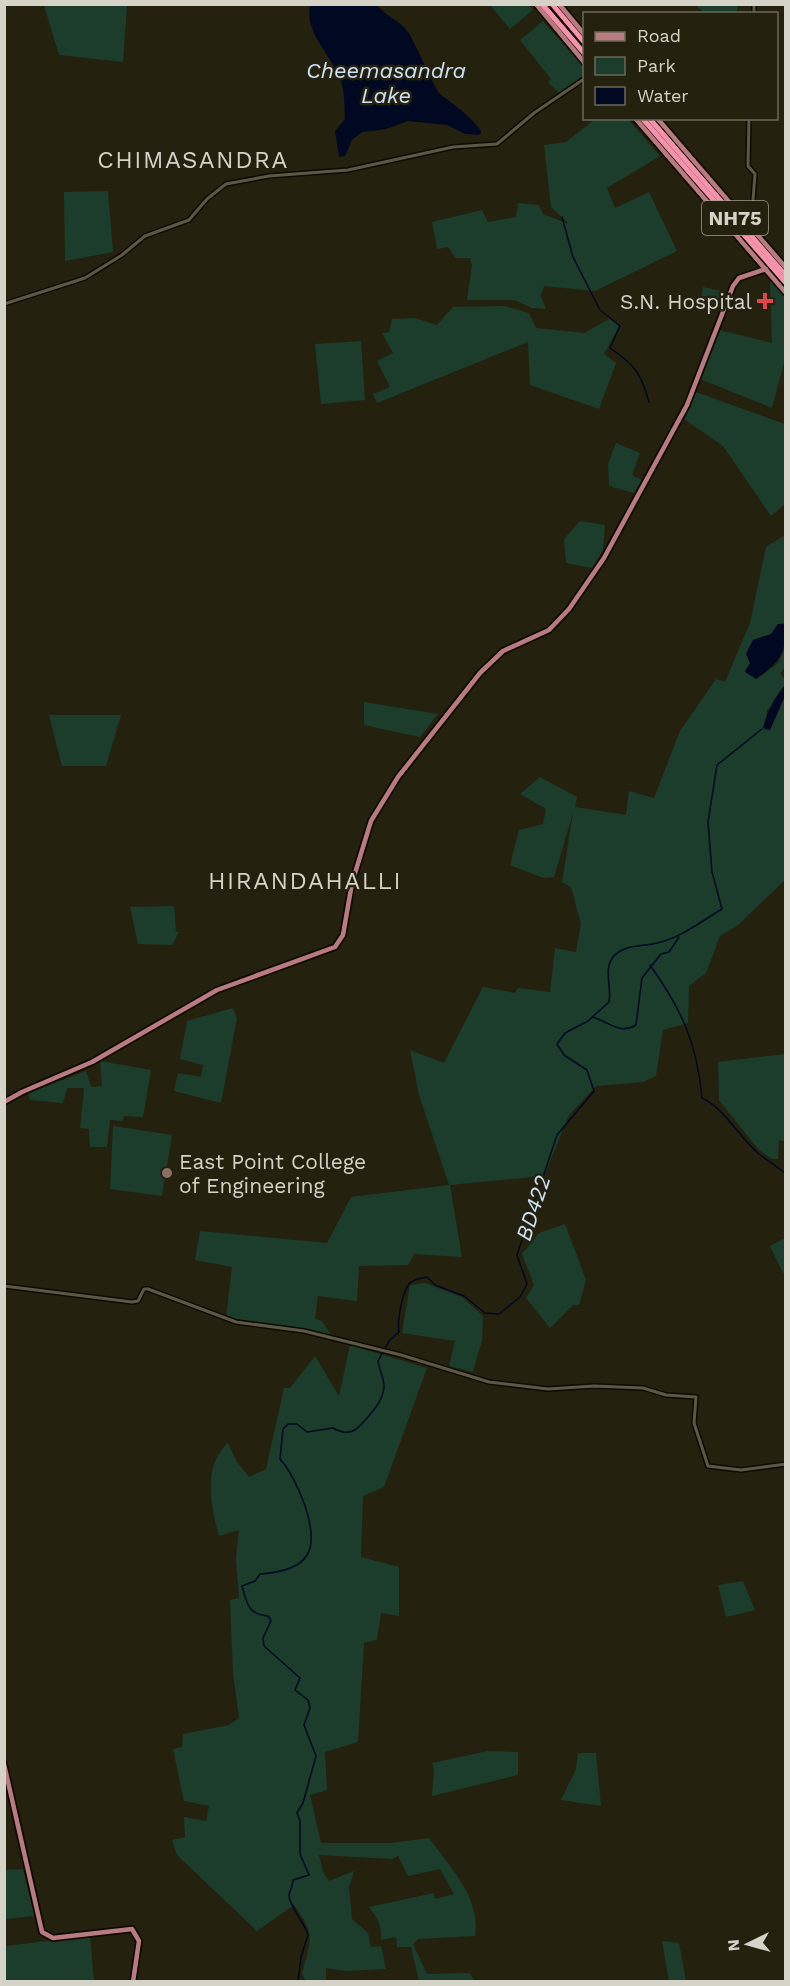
<svg xmlns="http://www.w3.org/2000/svg" width="790" height="1986" viewBox="0 0 790 1986" font-family="'Work Sans',sans-serif">
  <rect width="100%" height="100%" fill="#25210f"/>
  <g fill="#1c3d2c">
    <polygon points="44,5 127,5 123,62 59,55"/>
    <polygon points="490,5 529,5 533,10 510,29"/>
    <polygon points="695,5 738,5 736,14 705,13"/>
    <polygon points="543,21 584,67 584,75 559,93 548,82 551,79 520,40"/>
    <polygon points="595,119 628,119 660,156 607,188 615,208 649,192 677,251 595,291 544,286 541,296 546,309 532,308 514,300 467,300 472,265 470,258 456,258 448,247 437,249 432,222 482,210 488,222 516,217 518,203 539,205 543,214 569,224 551,207 544,145 566,142"/>
    <polygon points="108,191 113,252 65,261 64,192"/>
    <polygon points="770,280 786,298 785,359 772,408 700,379 719,330 772,343"/>
    <polygon points="703,287 726,292 720,310 700,305"/>
    <polygon points="504,306 529,313 536,328 584,333 611,318 619,326 604,354 616,363 599,409 530,385 528,342 377,403 373,394 390,387 377,361 393,353 382,333 389,332 392,319 415,318 437,325 453,307"/>
    <polygon points="361,341 365,400 321,404 315,344"/>
    <polygon points="696,392 785,424 785,504 771,516 723,446 684,419"/>
    <polygon points="616,443 640,453 632,475 642,480 634,493 609,486 608,464"/>
    <polygon points="580,521 605,525 603,550 592,568 566,563 564,539"/>
    <path d="M 785,535 L 785,623 L 778,624 L 771,634 L 753,640 L 746,654 L 750,663 L 745,671 L 757,679 L 778,663 L 785,648 L 785,667 L 780,674 L 785,679 L 785,685 C 778,693 776,703 767,710 L 764,730 L 770,730 L 785,696 L 785,880 L 738,925 L 720,936 L 706,973 L 689,986 L 688,1023 L 663,1030 L 656,1076 L 643,1082 L 596,1086 L 569,1115 L 544,1176 L 450,1185 L 462,1257 L 414,1254 L 408,1265 L 359,1266 L 357,1301 L 318,1296 L 315,1319 L 322,1321 L 331,1335 L 226,1318 L 232,1267 L 195,1260 L 200,1231 L 327,1243 L 351,1197 L 449,1185 L 419,1095 L 410,1050 L 444,1063 L 483,987 L 515,993 L 518,988 L 550,992 L 555,948 L 576,952 L 581,924 L 571,887 L 562,882 L 573,813 L 554,877 L 543,878 L 510,865 L 519,830 L 543,824 L 546,809 L 520,794 L 540,777 L 577,797 L 575,807 L 626,815 L 629,791 L 654,798 L 680,731 L 716,679 L 725,682 L 750,623 L 766,547 Z"/>
    <polygon points="364,702 438,714 420,737 364,725"/>
    <polygon points="49,715 121,715 106,766 62,766"/>
    <polygon points="174,906 176,932 179,932 172,945 138,944 130,907"/>
    <polygon points="233,1008 237,1018 221,1103 174,1091 178,1073 201,1077 203,1065 180,1059 187,1021"/>
    <polygon points="785,1054 785,1141 779,1140 778,1159 772,1159 759,1150 719,1100 718,1062"/>
    <polygon points="100,1061 151,1070 143,1117 124,1116 123,1121 110,1120 107,1147 90,1147 89,1129 80,1128 84,1088 67,1088 63,1103 30,1100 28,1093 86,1071 91,1087 102,1086"/>
    <polygon points="113,1126 172,1135 162,1196 110,1189"/>
    <polygon points="565,1224 586,1280 579,1305 573,1305 550,1328 526,1298 534,1285 522,1254 539,1233"/>
    <polygon points="785,1238 785,1272 783,1273 770,1246"/>
    <polygon points="425,1283 462,1297 483,1316 482,1340 473,1372 449,1366 455,1341 402,1333 410,1285"/>
    <path d="M 350,1345 L 427,1368 L 384,1487 L 363,1496 L 361,1557 L 399,1567 L 399,1616 L 381,1613 L 377,1640 L 364,1643 L 358,1742 L 325,1752 L 327,1790 L 310,1795 L 321,1843 L 391,1843 L 429,1838 C 450,1867 481,1898 475,1936 L 418,1939 L 413,1944 L 427,1974 L 470,1973 L 474,1981 L 419,1981 L 411,1947 L 397,1947 L 396,1937 L 381,1940 C 382,1924 377,1918 369,1907 L 434,1893 L 435,1899 L 454,1894 L 440,1869 L 408,1876 L 398,1856 L 392,1859 L 319,1855 L 323,1872 L 329,1881 L 354,1871 L 349,1888 L 352,1919 L 368,1933 L 371,1947 L 381,1946 L 386,1969 L 345,1971 L 326,1968 L 326,1981 L 306,1981 L 302,1974 C 311,1940 316,1935 294,1905 L 257,1931 L 177,1855 L 172,1840 L 185,1837 L 184,1817 L 206,1821 L 209,1806 L 184,1801 L 173,1749 L 182,1747 L 183,1734 L 229,1725 L 239,1718 L 233,1673 L 230,1600 L 239,1598 L 236,1559 L 239,1530 L 219,1536 C 211,1507 202,1466 228,1443 L 237,1462 L 249,1477 L 266,1469 L 284,1388 L 290,1388 L 315,1356 L 339,1396 Z"/>
    <polygon points="743,1581 755,1610 726,1617 718,1585"/>
    <polygon points="488,1751 518,1752 518,1775 432,1796 434,1770 432,1763"/>
    <polygon points="578,1753 596,1753 601,1806 561,1800 576,1769"/>
    <polygon points="23,1869 35,1916 6,1919 5,1870"/>
    <polygon points="90,1936 94,1981 5,1981 5,1946"/>
    <polygon points="662,1941 679,1943 686,1981 669,1981"/>
  </g>
  <g fill="#000921">
    <path d="M 310,5 L 377,5 C 386,17 400,20 408,32 C 416,44 434,88 440,94 C 454,105 470,115 481,131 L 480,135 L 465,134 L 447,125 L 408,121 L 386,129 L 362,132 L 352,140 L 345,156 L 339,157 L 335,131 L 345,119 C 344,107 345,93 341,81 C 333,56 304,34 310,5 Z"/>
    <path d="M 778,624 L 785,624 C 786,655 781,660 756,679 L 745,672 L 750,663 L 746,654 L 753,640 L 771,634 Z"/>
    <path d="M 785,685 L 785,696 L 770,730 L 763,728 C 767,712 774,698 785,685 Z"/>
  </g>
  <g fill="none" stroke-linecap="round" stroke-linejoin="round">
    <g stroke="#000921" stroke-width="1.5">
      <path d="M 562,217 L 573,257 L 600,310 L 620,326 L 610,348 C 635,365 641,373 649,402"/>
      <path d="M 650,965 C 682,1010 697,1043 702,1098 C 724,1108 739,1137 759,1154 C 768,1161 777,1166 786,1174"/>
      <path d="M 593,1017 C 609,1022 619,1035 636,1025 L 642,978 L 661,954 L 669,952 L 679,937"/>
      <path d="M 298,1982 L 301,1957 L 308,1935 C 305,1923 288,1904 289,1895 C 290,1890 293,1885 293,1880 L 309,1875 L 300,1854 L 300,1821 L 297,1813 L 303,1803 L 316,1756 L 304,1725 L 310,1708 L 308,1700 L 295,1690 L 300,1678 L 264,1646 L 263,1638 L 271,1621 L 268,1616 C 248,1614 247,1604 242,1586 L 255,1581 L 260,1574 C 276,1573 298,1570 307,1555 C 321,1533 296,1476 280,1459 L 283,1429 L 288,1424 L 297,1424 L 307,1432 L 333,1428 C 350,1438 358,1429 368,1417 C 376,1407 382,1401 384,1388 C 385,1380 379,1369 378,1361 L 389,1341 L 399,1332 C 397,1321 402,1293 409,1284 C 413,1279 421,1278 427,1277 L 435,1285 L 464,1296 L 485,1313 L 499,1314 L 520,1297 L 527,1284 L 517,1255 L 557,1135 L 594,1091 L 587,1070 L 564,1055 L 557,1044 L 565,1033 L 588,1021 L 609,1002 C 612,987 603,970 613,957 C 624,944 642,947 657,943 C 680,938 702,921 722,909 L 712,872 L 708,822 L 717,765 L 762,729"/>
    </g>
    <defs>
      <g id="minor">
        <polyline points="754,4 754,14"/>
        <polyline points="749,118 748,166 755,174 751,227"/>
        <polyline points="4,304 85,278 122,255 145,236 189,220 207,199 226,184 269,176 348,170 453,147 497,144 534,113 584,79"/>
        <polyline points="4,1286 132,1302 138,1301 144,1289 148,1289 236,1322 304,1331 401,1355 489,1382 548,1389 594,1386 643,1388 666,1395 696,1397 694,1423 708,1466 741,1470 786,1464"/>
      </g>
      <g id="major">
        <polyline points="536,4 584,62"/>
        <polyline points="559,4 584,34"/>
        <polyline points="635,118 786,293"/>
        <polyline points="657,118 786,268"/>
        <polyline points="4,1102 22,1092 92,1062 217,990 335,947 343,935 352,883 371,821 398,777 480,673 503,651 549,630 569,609 604,558 687,405 733,286 739,278 766,269"/>
        <polyline points="4,1764 42,1932 53,1938 132,1929 139,1941 133,1982"/>
      </g>
      <g id="highway">
        <polyline points="542,4 584,53"/>
        <polyline points="552,4 584,42"/>
        <polyline points="642,118 786,283"/>
        <polyline points="649,118 786,276"/>
      </g>
    </defs>
    <use href="#minor" stroke="#0f0a00" stroke-width="6"/>
    <use href="#major" stroke="#0f0a00" stroke-width="8"/>
    <use href="#highway" stroke="#0f0a00" stroke-width="8"/>
    <use href="#minor" stroke="#5d5845" stroke-width="3"/>
    <use href="#major" stroke="#b97b82" stroke-width="4.5"/>
    <use href="#highway" stroke="#f692ab" stroke-width="5"/>
  </g>
  <path fill="#e0444e" stroke="#25210f" stroke-width="2" d="M762 292h6v6h6v6h-6v6h-6v-6h-6v-6h6z"/>
  <circle fill="#8d6e63" stroke="#25210f" stroke-width="2" cx="167" cy="1173" r="6"/>
  <g text-anchor="middle" dominant-baseline="central" stroke-width="5" stroke-linejoin="round" paint-order="stroke">
    <rect fill="#25210f" stroke="#a09d90" stroke-width="1.5" x="702" y="201" width="66" height="34" rx="4.5"/>
    <g font-size="20" font-weight="bold" fill="#d5d2c7">
      <text x="735" y="218">NH75</text>
    </g>
    <g font-size="21" fill="#d5d2c7" stroke="#25210f" text-anchor="end">
      <text x="752" y="301">S.N. Hospital</text>
      <text x="179" y="1161" text-anchor="start">East Point College<tspan x="179" dy="24">of Engineering</tspan></text>
    </g>
    <g font-size="22" font-style="italic" fill="#cee2f7" stroke="#25210f">
      <text x="386" y="70">Cheemasandra<tspan x="386" dy="25">Lake</tspan></text>
      <text transform="translate(533 1208) rotate(-72)">BD422</text>
    </g>
    <g font-size="24" letter-spacing="1.5" fill="#d5d2c7" stroke="#25210f">
      <text x="193" y="160">CHIMASANDRA</text>
      <text x="305" y="881">HIRANDAHALLI</text>
    </g>
  </g>
  <rect width="790" height="1986" fill="none" stroke="#d5d2c7" stroke-width="12"/>
  <rect x="583" y="12" width="195" height="108" fill="#25210f" stroke="#6b6859" stroke-width="1.5"/>
  <rect x="595" y="32" width="30" height="9" fill="#b97b82" stroke="#6b6859" stroke-width="1.5"/>
  <text x="637" y="42" font-size="18" fill="#d5d2c7">Road</text>
  <rect x="595" y="57" width="30" height="18" fill="#1c3d2c" stroke="#6b6859" stroke-width="1.5"/>
  <text x="637" y="72" font-size="18" fill="#d5d2c7">Park</text>
  <rect x="595" y="87" width="30" height="18" fill="#000921" stroke="#6b6859" stroke-width="1.5"/>
  <text x="637" y="102" font-size="18" fill="#d5d2c7">Water</text>
  <g transform="translate(748 1944) rotate(265)" stroke="#25210f" stroke-width="4.5" paint-order="stroke">
  <path d="M0-4.5L10 22L0 15L-10 22Z" fill="#d5d2c7"/>
  <text y="-9" font-size="16" font-weight="bold" text-anchor="middle" fill="#d5d2c7">N</text>
  </g>
</svg>
